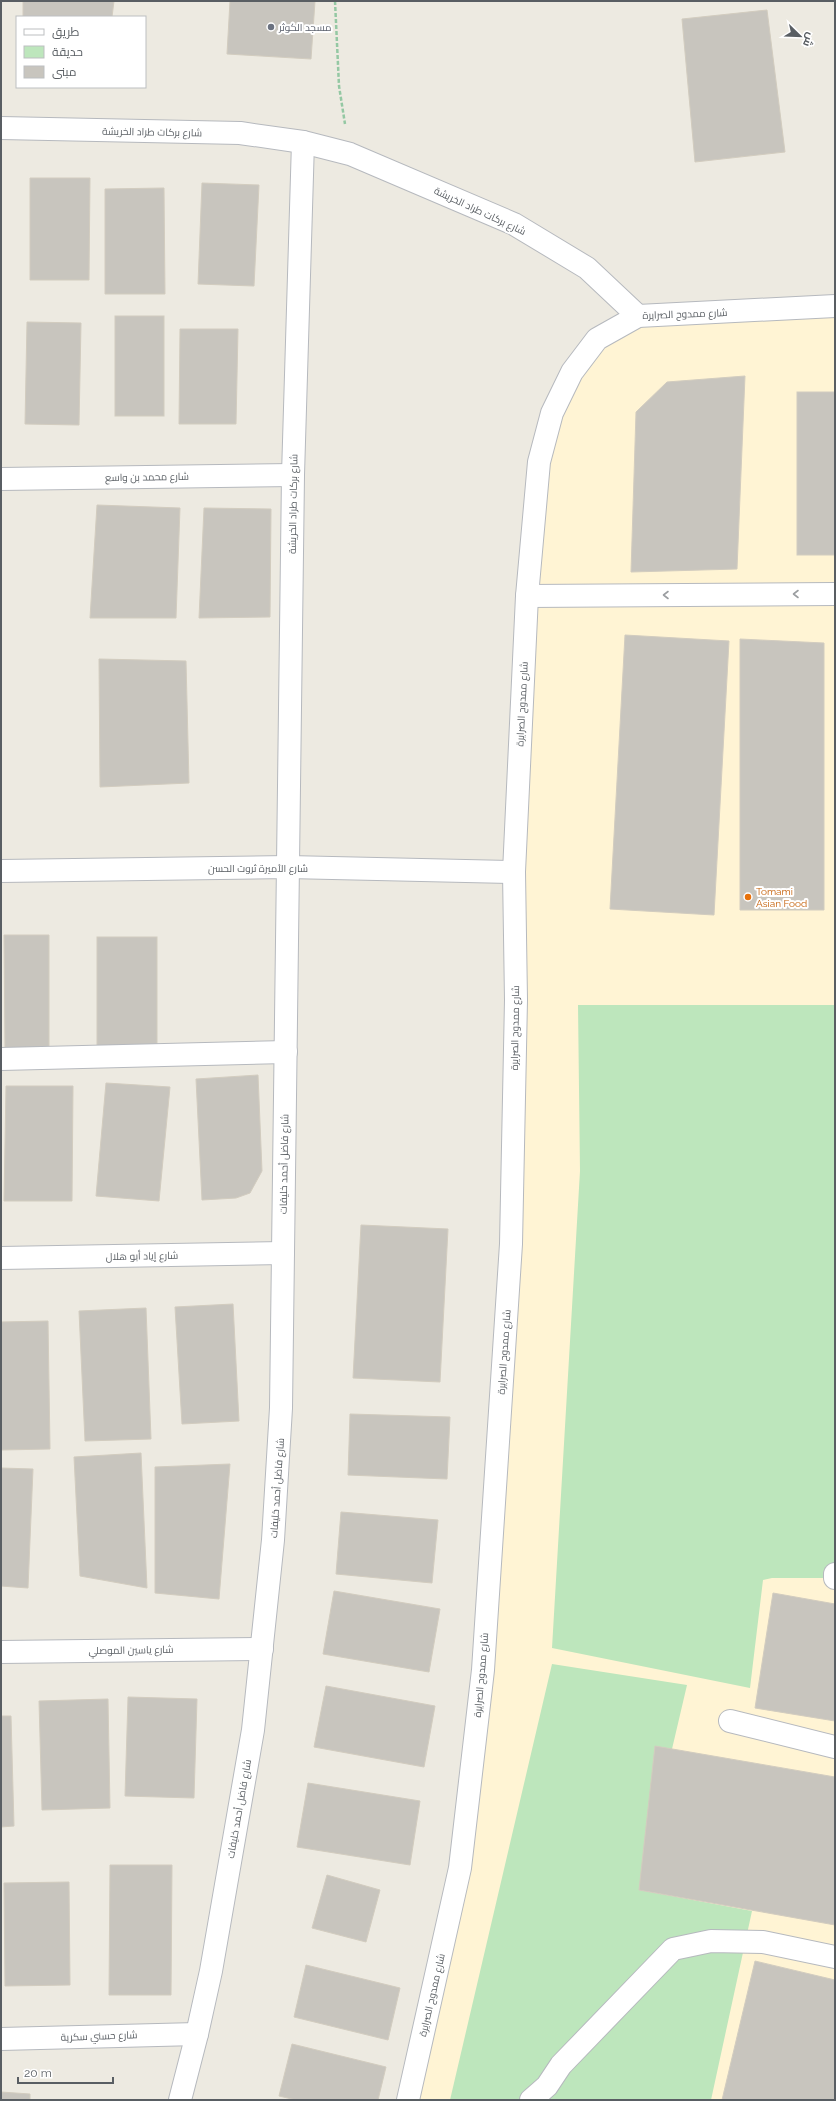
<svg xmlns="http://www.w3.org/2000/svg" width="836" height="2101" viewBox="0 0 836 2101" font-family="Raleway,Cairo,sans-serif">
  <rect width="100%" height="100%" fill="#edeae1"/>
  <polygon fill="#fff4d4" points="835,308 835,2100 409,2100 460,1868 483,1670 539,462 572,372 638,316"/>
  <g fill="#bde6bc">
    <polygon points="578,1005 835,1005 835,1574 834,1578 772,1578 763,1580 750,1688 552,1648 580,1171"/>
    <polygon points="552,1664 687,1685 639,1890 752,1911 711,2100 450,2100"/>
  </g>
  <g fill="#c8c5be" stroke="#d2ccbf">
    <polygon points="23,1 114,1 112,17 23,17"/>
    <polygon points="230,1 315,1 311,59 227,54"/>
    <polygon points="767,10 785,152 695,162 682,19"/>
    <polygon points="30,178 90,178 89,280 30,280"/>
    <polygon points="202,183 259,185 254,286 198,284"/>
    <polygon points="164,188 165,294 105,294 105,189"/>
    <rect x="115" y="316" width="49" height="100"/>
    <polygon points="27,322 81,323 79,425 25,424"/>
    <polygon points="180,329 238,329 236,424 179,424"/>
    <polygon points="745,376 737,569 631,572 636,412 667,382"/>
    <rect x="797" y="392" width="38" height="163"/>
    <polygon points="97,505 180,508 176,618 90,618"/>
    <polygon points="204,508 271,509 270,617 199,618"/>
    <polygon points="625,635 729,641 714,915 610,909"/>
    <polygon points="740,639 824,643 824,910 740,910"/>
    <polygon points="99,659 186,661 189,783 100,787"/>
    <polygon points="4,935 49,935 49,1049 5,1049"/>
    <rect x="97" y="937" width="60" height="117"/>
    <polygon points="258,1075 262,1171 250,1193 236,1198 202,1200 196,1079"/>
    <polygon points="106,1083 170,1087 159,1201 96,1196"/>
    <polygon points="6,1086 73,1086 72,1201 4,1201"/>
    <polygon points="361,1225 448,1229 440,1382 353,1378"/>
    <polygon points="233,1304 239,1421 182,1424 175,1307"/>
    <polygon points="146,1308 151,1439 85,1441 79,1311"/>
    <polygon points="48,1321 50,1449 1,1450 1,1322"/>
    <polygon points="350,1414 450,1417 447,1479 348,1475"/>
    <polygon points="141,1453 147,1588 80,1576 74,1457"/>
    <polygon points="230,1464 219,1599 155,1593 155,1467"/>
    <polygon points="1,1468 33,1469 28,1588 1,1586"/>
    <polygon points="341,1512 438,1520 432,1583 336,1574"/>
    <polygon points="334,1591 440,1609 429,1672 323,1654"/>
    <polygon points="773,1593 835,1604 835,1721 755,1708"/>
    <polygon points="326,1686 435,1706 424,1767 314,1747"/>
    <polygon points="128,1697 197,1699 194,1798 125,1796"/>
    <polygon points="108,1699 110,1808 42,1810 39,1701"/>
    <polygon points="1,1716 11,1716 14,1826 1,1827"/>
    <polygon points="655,1746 835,1777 835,1925 639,1890"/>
    <polygon points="308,1783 420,1801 410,1865 297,1847"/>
    <polygon points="110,1865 172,1865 171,1995 109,1995"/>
    <polygon points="327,1875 380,1890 366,1942 312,1928"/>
    <polygon points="69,1882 70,1985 5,1986 4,1883"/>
    <polygon points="755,1961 835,1980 835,2100 722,2100"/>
    <polygon points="306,1965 400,1988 388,2040 294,2017"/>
    <polygon points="292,2044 386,2067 378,2100 296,2100 279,2096"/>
    <polygon points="1,2092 30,2094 30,2100 1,2100"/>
  </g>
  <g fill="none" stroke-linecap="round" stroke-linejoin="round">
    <defs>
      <g id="minor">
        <polyline points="1,128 240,133 303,142 350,154 514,224 587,268 638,316"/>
        <polyline points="1,479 293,475"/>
        <polyline points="527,596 835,594"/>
        <polyline points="1,871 288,867 514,872"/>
        <polyline points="1,1059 286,1052"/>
        <polyline points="1,1258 283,1253"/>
        <polyline points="835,1574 835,1578"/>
        <polyline points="1,1652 262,1649"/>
        <polyline points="730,1721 835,1747"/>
        <polyline points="1,2039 197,2034"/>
        <polyline points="180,2100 197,2034 211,1971 253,1730 273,1540 281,1408 293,475 303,142"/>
        <polyline points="408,2100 460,1868 483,1670 511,1244 516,1000 514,872 527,596 539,462 552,413 572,372 597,339 638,316 835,306"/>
        <polyline points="531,2100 547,2086 561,2065 673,1949 711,1941 763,1942 835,1957"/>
      </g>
    </defs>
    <use href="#minor" stroke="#b6b9be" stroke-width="24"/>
    <polyline stroke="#94c8a3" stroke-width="2.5" stroke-dasharray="4 2" stroke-linecap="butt" points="335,1 339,86 345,124"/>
    <use href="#minor" stroke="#fff" stroke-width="22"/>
  </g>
  <defs><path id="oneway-chevron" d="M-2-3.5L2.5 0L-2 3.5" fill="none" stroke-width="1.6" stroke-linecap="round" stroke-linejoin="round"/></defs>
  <g stroke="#9b9ea1">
    <use href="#oneway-chevron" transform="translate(796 594) rotate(180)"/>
    <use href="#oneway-chevron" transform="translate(666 595) rotate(180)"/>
  </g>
  <circle fill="#6b7280" stroke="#fff" stroke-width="1.5" cx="271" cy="27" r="4"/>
  <circle fill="#e8710a" stroke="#fff" stroke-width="1.5" cx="748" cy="897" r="4"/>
  <g text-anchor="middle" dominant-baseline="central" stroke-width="4" stroke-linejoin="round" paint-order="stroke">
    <g font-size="10" fill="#5b616d" stroke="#fff" text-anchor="start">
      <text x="279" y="27">مسجد الكوثر</text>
    </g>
    <g font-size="10" fill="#595e63" stroke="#fff">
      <text transform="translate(152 132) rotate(1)">شارع بركات طراد الخريشة</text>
      <text transform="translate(480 211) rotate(25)">شارع بركات طراد الخريشة</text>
      <text transform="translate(685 314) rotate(-2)">شارع ممدوح الصرايرة</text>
      <text transform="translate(147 477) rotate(-1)">شارع محمد بن واسع</text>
      <text transform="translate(293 504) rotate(-89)">شارع بركات طراد الخريشة</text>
      <text transform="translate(522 704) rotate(-87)">شارع ممدوح الصرايرة</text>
      <text x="258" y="868">شارع الأميرة ثروت الحسن</text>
      <text transform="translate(515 1028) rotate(-89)">شارع ممدوح الصرايرة</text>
      <text transform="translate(284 1164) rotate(-89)">شارع فاضل أحمد خليفات</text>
      <text transform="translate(142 1256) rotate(-1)">شارع إياد أبو هلال</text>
      <text transform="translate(504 1352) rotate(-86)">شارع ممدوح الصرايرة</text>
      <text transform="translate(277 1488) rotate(-86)">شارع فاضل أحمد خليفات</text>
      <text transform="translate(131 1650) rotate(-1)">شارع ياسين الموصلي</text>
      <text transform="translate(481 1675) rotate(-85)">شارع ممدوح الصرايرة</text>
      <text transform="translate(239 1809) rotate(-80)">شارع فاضل أحمد خليفات</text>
      <text transform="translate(432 1995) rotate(-77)">شارع ممدوح الصرايرة</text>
      <text transform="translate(99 2036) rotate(-2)">شارع حسني سكرية</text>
    </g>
    <g font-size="10" fill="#c56008" stroke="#fff" text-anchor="start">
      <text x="756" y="891">Tomami<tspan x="756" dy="12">Asian Food</tspan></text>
    </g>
  </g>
  <rect width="836" height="2101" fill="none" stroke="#595e63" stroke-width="4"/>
  <rect x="16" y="16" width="130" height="72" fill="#ffffff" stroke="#bdbfc1"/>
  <rect x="24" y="29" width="20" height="6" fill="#ffffff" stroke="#bdbfc1"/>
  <text x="52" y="36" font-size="12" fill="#595e63">طريق</text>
  <rect x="24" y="46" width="20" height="12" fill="#bde6bc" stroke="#bdbfc1"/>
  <text x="52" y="56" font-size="12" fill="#595e63">حديقة</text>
  <rect x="24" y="66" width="20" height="12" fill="#c8c5be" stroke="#bdbfc1"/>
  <text x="52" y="76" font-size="12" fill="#595e63">مبنى</text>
  <g transform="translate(800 36) rotate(113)" stroke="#ffffff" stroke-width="3" paint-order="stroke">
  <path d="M0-3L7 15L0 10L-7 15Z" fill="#595e63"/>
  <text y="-6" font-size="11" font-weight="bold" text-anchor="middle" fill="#595e63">ش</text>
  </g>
  <path d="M18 2077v6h95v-6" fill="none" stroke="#595e63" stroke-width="2"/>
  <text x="24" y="2077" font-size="12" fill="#595e63" stroke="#ffffff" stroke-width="3" paint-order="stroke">20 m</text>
</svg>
